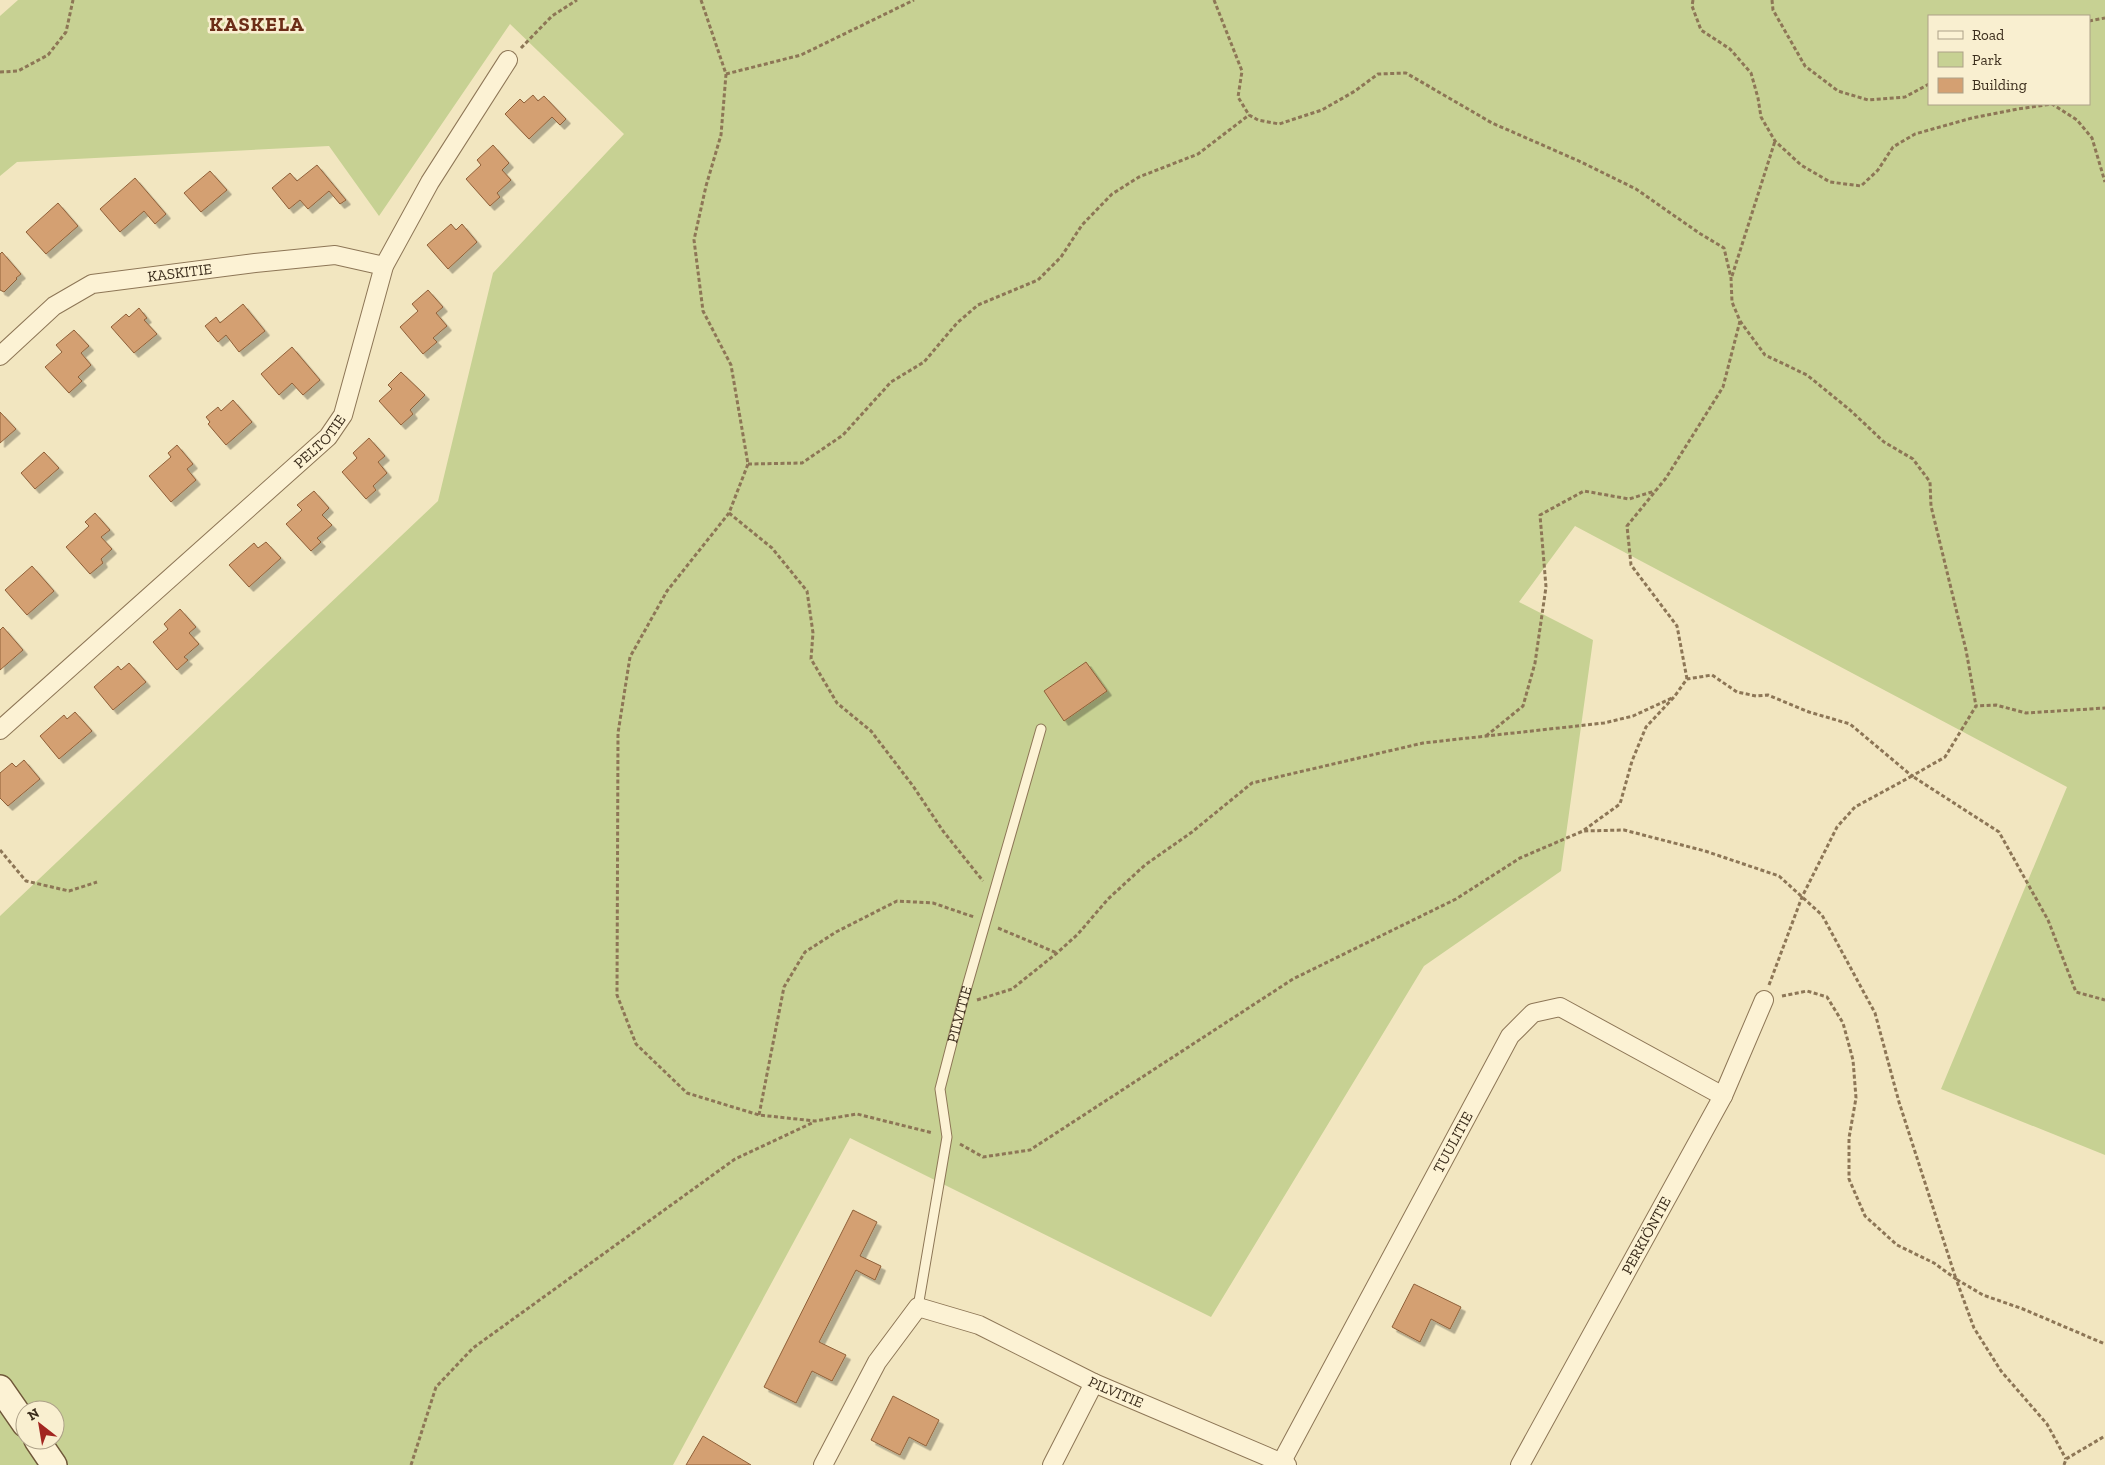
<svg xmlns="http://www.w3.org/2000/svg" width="2105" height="1465" viewBox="0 0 2105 1465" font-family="'Zilla Slab',serif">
  <defs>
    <filter id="shadow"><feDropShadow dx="4.5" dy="4.5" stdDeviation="0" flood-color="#0004"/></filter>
  </defs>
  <rect width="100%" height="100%" fill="#f2e6c0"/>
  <path fill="#c7d193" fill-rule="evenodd" d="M 18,0 L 2105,0 L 2105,1155 L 1941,1089 L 2067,787 L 1575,526 L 1519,602 L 1593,640 L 1561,871 L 1424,966 L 1211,1317 L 850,1138 L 673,1465 L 0,1465 L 0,916 L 438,501 L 493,273 L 624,134 L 510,24 L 379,216 L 329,146 L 17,162 L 0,176 L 0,16 ZM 1929,16 L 2089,16 L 2089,104 L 1929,104 ZM 25,1410 L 55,1410 L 55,1440 L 25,1440 Z"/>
  <g fill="#d4a072" stroke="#8f6039" filter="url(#shadow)">
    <polygon points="533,95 538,101 544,96 566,119 560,125 552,117 529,139 505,114 520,99 524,103"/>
    <polygon points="493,145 509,163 502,170 511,180 497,193 500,197 490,206 466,179 481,165 477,160"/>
    <polygon points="317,165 346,200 340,204 329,191 308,209 300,200 289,209 272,188 290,173 297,181"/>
    <polygon points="210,171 227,190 201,212 184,193"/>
    <polygon points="135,178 166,214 155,224 144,211 120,232 100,209"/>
    <polygon points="58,203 78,226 46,254 26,232"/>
    <polygon points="451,224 456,230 462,224 477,242 448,269 427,245"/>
    <polygon points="2,252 21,274 16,278 17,279 4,292 0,290 0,254"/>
    <polygon points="428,290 443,307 436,313 447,326 433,338 437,342 423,354 400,327 418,311 412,304"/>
    <polygon points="243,304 265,331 239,352 226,335 218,342 205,326 216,317 220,323"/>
    <polygon points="139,308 147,318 144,320 157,334 134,353 111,327 126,314 129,317"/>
    <polygon points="74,330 89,346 81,353 91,365 78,377 82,381 69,393 45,367 62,352 56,345"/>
    <polygon points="292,347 320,380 303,395 292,383 279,395 261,374"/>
    <polygon points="401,372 425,395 410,410 413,414 401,425 379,401 392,389 388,385"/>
    <polygon points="233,400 252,422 226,445 208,424 210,422 206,417 218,407 221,411"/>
    <polygon points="0,412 16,429 0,443"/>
    <polygon points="369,438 385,456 378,462 387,473 373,486 376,490 366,499 342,472 357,458 353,453"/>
    <polygon points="177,445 193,464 187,469 196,480 171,502 149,476 171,457 168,453"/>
    <polygon points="44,452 59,468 35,489 21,473"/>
    <polygon points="314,491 329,508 322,515 332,525 317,538 321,542 311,551 286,524 302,510 297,505"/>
    <polygon points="95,513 110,530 101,537 112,549 101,559 103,563 90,574 66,547 89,526 85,522"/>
    <polygon points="266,542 281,558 249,587 229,565 254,543 258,548"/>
    <polygon points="32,566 54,591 27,615 5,590"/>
    <polygon points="180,609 196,627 189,633 199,644 184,657 188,660 177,670 153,642 168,629 164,624"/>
    <polygon points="3,627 23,650 0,670 0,630"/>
    <polygon points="1086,662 1107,691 1064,721 1044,691"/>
    <polygon points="129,663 146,682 113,710 94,687 118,666 121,670"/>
    <polygon points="75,712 92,731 59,759 40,736 64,715 67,719"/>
    <polygon points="24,760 40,779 8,806 0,798 0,773 12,763 16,767"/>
    <polygon points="853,1210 877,1222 860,1256 881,1266 875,1280 856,1270 819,1342 846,1355 832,1381 812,1371 796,1403 764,1387"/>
    <polygon points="1414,1284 1461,1307 1450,1329 1431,1319 1420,1342 1392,1327"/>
    <polygon points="893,1396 939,1420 926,1446 909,1437 900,1455 871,1440"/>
    <polygon points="703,1436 751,1465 686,1465"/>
  </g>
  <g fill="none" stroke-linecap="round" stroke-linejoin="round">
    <defs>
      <g id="lane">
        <path id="s1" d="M 918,1307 L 947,1137 L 940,1089 L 962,1004 L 1041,729"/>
      </g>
      <g id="street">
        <path id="s2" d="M 0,356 L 54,306 L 92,284 L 255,263 L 335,255 L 384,266"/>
        <path id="s3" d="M 0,730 L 328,437 L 343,415 L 384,266 L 430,182 L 508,60"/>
        <path id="s4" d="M 823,1465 L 877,1362 L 918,1307 L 979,1325 L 1094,1383 L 1287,1465"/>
        <polyline points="1052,1465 1094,1383"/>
        <path id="s5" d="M 1280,1465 L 1510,1036 L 1533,1013 L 1560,1007 L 1723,1096"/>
        <path id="s6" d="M 1520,1465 L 1723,1096 L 1764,1000"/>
      </g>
      <g id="secondary">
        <polyline points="0,1388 25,1424"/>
        <polyline points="37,1440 54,1465"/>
      </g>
    </defs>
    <use href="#lane" stroke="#8d7656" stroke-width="11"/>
    <use href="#street" stroke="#8d7656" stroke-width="20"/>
    <use href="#secondary" stroke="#6f5739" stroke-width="28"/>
    <g stroke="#8d7656" stroke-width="3" stroke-dasharray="4 2.5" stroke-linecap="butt">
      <polyline points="701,0 726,74 721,135 706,186 694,240 703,311 731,365 748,464 729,513 667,591 630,657 618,733 617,995 636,1044 687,1093 759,1115 815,1121 857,1114 933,1133"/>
      <polyline points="1214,0 1242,71 1238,97 1249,115 1258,120 1279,124 1322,110 1355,91 1378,74 1406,73 1492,123 1579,161 1636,189 1699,233 1724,248 1731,278 1732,302 1740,321 1765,355 1807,375 1850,410 1884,442 1913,459 1930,482 1931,506 1966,650 1976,706"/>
      <polyline points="1693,0 1692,6 1701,30 1730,49 1751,73 1758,98 1761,117 1775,141 1801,165 1830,182 1861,186 1878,170 1893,147 1915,134 1972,118 2018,109 2052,104 2077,120 2092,138 2105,182"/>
      <polyline points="1772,0 1773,10 1805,66 1838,91 1868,100 1905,97 1929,84"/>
      <polyline points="2089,21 2105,18"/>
      <polyline points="521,48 552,16 577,0"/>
      <polyline points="0,72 18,71 48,55 66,32 73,0"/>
      <polyline points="726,74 801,55 914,0"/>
      <polyline points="1732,276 1775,141"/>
      <polyline points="748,464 802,463 843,435 891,382 924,362 957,323 978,305 1038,280 1061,257 1082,225 1112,194 1139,177 1198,154 1249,115"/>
      <polyline points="729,513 772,548 807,591 813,633 811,659 837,703 871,731 913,786 943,831 983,881"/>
      <polyline points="1687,679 1677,626 1631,565 1627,526 1666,478 1723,387 1740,321"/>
      <polyline points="1486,736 1523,706 1535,663 1546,587 1540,515 1584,491 1629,499 1655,491"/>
      <polyline points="1584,830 1620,804 1632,761 1646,727 1674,697 1687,679 1712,675 1737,692 1756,696 1768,695 1809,712 1850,724 1912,776 1945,757 1976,706 1996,705 2026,713 2105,708"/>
      <polyline points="0,850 26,881 69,891 97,882"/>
      <polyline points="998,928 1057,953"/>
      <polyline points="1769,985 1802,897 1837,827 1855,807 1912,776 1999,832 2048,920 2076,992 2105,1000"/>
      <polyline points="1782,996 1807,991 1827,997 1843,1023 1853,1060 1856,1098 1849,1138 1849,1179 1865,1216 1897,1245 1934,1263 1956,1279 1974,1328 2001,1371 2047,1424 2066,1459"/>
      <polyline points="977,1000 1012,989 1057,953 1078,934 1108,899 1145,865 1192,832 1252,783 1423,743 1604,723 1633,716 1674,697"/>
      <polyline points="759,1115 784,987 805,952 836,932 897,901 933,903 974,917"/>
      <polyline points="960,1144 983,1157 1030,1150 1293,979 1456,899 1520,858 1583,831 1624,830 1705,851 1779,876 1822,915 1875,1013 1899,1102 1956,1279 1983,1295 2023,1309 2105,1344"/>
      <polyline points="411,1465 436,1387 473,1348 735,1159 814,1122"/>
      <polyline points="2064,1465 2066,1459 2105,1436"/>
    </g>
    <use href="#lane" stroke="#fcf2d4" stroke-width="9"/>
    <use href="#street" stroke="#fcf2d4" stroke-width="18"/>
    <use href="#secondary" stroke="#fcf2d4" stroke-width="25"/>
  </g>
  <g text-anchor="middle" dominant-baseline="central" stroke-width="5" stroke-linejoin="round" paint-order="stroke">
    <g font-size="15" fill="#3b2d1c" stroke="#f9efd0">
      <text stroke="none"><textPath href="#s2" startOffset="206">KASKITIE</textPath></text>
      <text stroke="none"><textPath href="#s3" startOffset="431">PELTOTIE</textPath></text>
      <text stroke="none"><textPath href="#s1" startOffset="298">PILVITIE</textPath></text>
      <text stroke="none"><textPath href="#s5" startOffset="366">TUULITIE</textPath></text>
      <text stroke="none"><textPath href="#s6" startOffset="262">PERKIÖNTIE</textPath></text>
      <text stroke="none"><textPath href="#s4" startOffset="401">PILVITIE</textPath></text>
    </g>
    <g font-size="20" font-weight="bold" letter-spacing="1" fill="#6c2d17" stroke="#f9efd0">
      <text x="257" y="24">KASKELA</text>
    </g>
  </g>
  <rect x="1928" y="15" width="162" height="90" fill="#f9efd0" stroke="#ada188"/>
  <rect x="1938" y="31" width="25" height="8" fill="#fcf2d4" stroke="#ada188"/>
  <text x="1972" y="40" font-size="15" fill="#3b2d1c">Road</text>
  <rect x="1938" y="52" width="25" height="15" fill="#c7d193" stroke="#ada188"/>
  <text x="1972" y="65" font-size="15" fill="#3b2d1c">Park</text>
  <rect x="1938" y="78" width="25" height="15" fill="#d4a072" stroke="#ada188"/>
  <text x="1972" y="90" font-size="15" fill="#3b2d1c">Building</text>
  <g transform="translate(40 1425) rotate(329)"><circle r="24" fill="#f9efd0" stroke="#ada188"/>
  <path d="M0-4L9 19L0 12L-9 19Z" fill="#a22620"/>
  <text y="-8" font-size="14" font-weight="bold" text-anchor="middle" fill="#3b2d1c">N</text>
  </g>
</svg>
